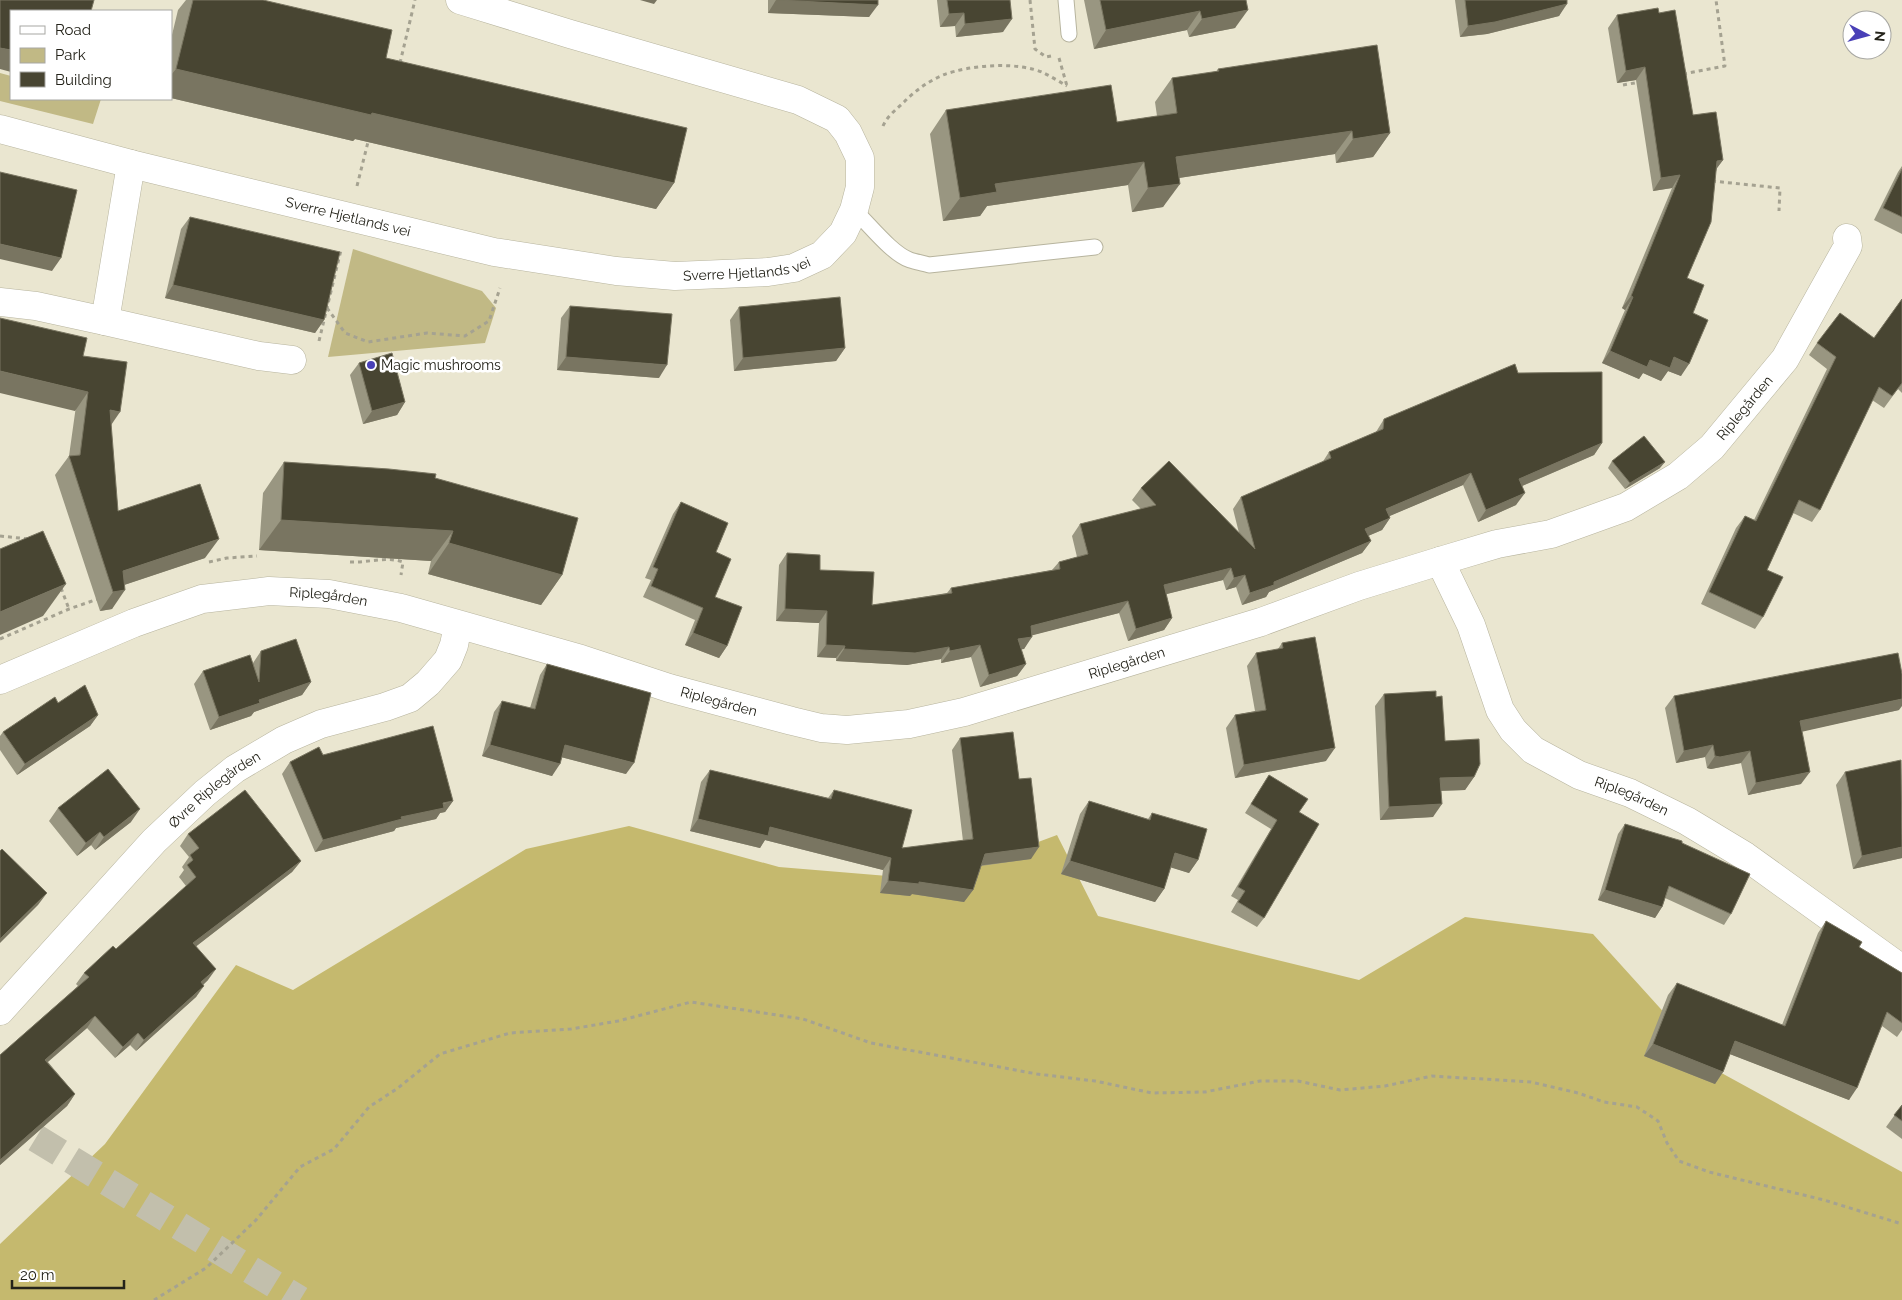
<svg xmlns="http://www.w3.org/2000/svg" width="1902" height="1300" viewBox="0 0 1902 1300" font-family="Raleway,sans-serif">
  <rect width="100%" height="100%" fill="#eae6d0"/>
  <g fill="#c1b985">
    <polygon points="0,73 11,76 11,99 101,99 93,124 0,101"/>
    <polygon points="353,249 482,291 496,308 485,343 328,357"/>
  </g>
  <polygon fill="#c5b96e" points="629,826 779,867 936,880 1057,835 1098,916 1359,980 1465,917 1593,934 1716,1070 1902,1172 1902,1300 0,1300 0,1244 105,1144 236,965 293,990 526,849"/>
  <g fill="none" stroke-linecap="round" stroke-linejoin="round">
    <polyline stroke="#c2bfac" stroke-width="28" stroke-dasharray="28 14" stroke-linecap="butt" points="0,1116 300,1300"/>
    <defs>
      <g id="service">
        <polyline points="1066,0 1069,34"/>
        <path d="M 854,210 C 869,224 892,254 910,260 C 916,262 923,263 929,265 L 1095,247"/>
      </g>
      <g id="minor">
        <path id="s1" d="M 0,129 L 131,164 L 494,252 L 616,271 L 675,276 L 768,272 L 794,268 L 822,255 L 843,233 L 854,210 L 860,187 L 860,158 L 848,133 L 837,119 L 798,100 L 570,34 L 460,0"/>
        <polyline points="131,164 105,321 259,356 292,360"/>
        <polyline points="0,302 36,306 105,321"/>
        <path id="s2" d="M 1440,561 L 1471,625 L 1500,710 L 1513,730 L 1533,750 L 1579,775 L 1630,793 L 1687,821 L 1745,856 L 1902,969"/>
        <path id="s3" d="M 0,680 L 134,623 L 202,599 L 269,591 L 329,594 L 401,608 L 581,659 L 669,688 L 792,721 L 821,728 L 847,730 L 909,724 L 964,712 L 1261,622 L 1359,586 L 1440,561 L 1497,544 L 1551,534 L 1626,507 L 1678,476 L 1712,447 L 1785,359 L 1848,246 L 1847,238"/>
        <path id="s4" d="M 0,1011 L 154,841 L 205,793 L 235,769 L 284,740 L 321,724 L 385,707 L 410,698 L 428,683 L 448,660 L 454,645 L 458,625"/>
      </g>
    </defs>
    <use href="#service" stroke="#b7b49e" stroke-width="17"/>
    <use href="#minor" stroke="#b7b49e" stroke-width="29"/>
    <g stroke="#a5a291" stroke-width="3" stroke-dasharray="4 4" stroke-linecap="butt">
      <polyline points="1030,0 1035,49 1046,57 1051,56"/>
      <polyline points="1059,58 1067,86"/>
      <polyline points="400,63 415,0"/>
      <polyline points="1683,74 1725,66 1716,0"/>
      <polyline points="1623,85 1640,82"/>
      <path d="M 883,126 C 887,116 897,109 905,101 C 916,90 929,81 943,75 C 969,65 1018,61 1044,73 C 1052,77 1060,82 1067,86"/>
      <polyline points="1712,181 1780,188 1779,211"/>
      <polyline points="357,186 369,138"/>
      <polyline points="327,308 345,333 368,342 427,333 465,336 489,321 500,288"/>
      <polyline points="319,341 341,250"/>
      <polyline points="0,536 29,539"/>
      <polyline points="209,562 227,558 257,556"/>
      <path d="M 350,562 C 368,563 386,556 403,562 L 401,575"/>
      <polyline points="61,588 69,609"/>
      <polyline points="0,639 69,609 98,599"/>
      <polyline points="154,1300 206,1268 256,1220 300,1167 334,1149 369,1107 398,1088 440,1054 510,1033 571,1029 618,1021 691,1002 803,1019 871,1043 1037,1074 1095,1081 1152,1093 1205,1092 1260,1081 1298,1081 1340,1090 1385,1086 1432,1076 1531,1082 1578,1093 1604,1102 1637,1107 1658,1121 1667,1143 1679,1161 1709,1172 1824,1200 1902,1224"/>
    </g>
    <use href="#service" stroke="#fff" stroke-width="15"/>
    <use href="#minor" stroke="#fff" stroke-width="28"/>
  </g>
  <g fill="#999681">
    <polygon points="186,0 263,0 386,58 674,183 656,209 355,139 353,141 171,98 171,39 178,10"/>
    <polygon points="768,0 878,0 869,17 768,13"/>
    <polygon points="937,0 1010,0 1003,32 956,37 955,26 940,27"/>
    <polygon points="1084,0 1246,0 1235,28 1189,37 1187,30 1094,49"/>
    <polygon points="1455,0 1567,0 1559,16 1487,34 1460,37"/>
    <polygon points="1659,13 1693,115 1723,160 1717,168 1687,278 1693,313 1681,376 1668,371 1661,381 1643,373 1639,379 1602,363 1625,310 1622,308 1672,188 1653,191 1636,80 1617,83 1608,28 1617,15"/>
    <polygon points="1218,69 1390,133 1373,157 1336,163 1335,154 1179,178 1163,207 1132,212 1128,185 987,206 980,216 943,221 930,134 946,110 1117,122 1157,116 1155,102 1172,78 1216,72"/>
    <polygon points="1902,166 1902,234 1874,220 1898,172"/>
    <polygon points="190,217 324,320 315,333 165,298 181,229"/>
    <polygon points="1902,299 1902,393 1898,389 1884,408 1872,400 1820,510 1812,522 1793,513 1767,570 1763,617 1755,629 1701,604 1736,528 1745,516 1754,520 1827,369 1809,355 1817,343 1874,338"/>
    <polygon points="570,306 659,378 557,370 561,318"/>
    <polygon points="739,307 845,348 836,361 734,371 730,320"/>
    <polygon points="83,356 111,425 118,511 205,558 124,585 112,609 100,611 55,475 69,456"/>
    <polygon points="359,363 405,402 397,415 363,424 350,375"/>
    <polygon points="1518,373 1602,443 1594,455 1522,486 1516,505 1478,522 1463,485 1389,516 1390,518 1382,530 1368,536 1371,541 1362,553 1269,592 1266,597 1242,605 1236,587 1226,590 1223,580 1166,594 1172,618 1164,630 1128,641 1119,613 1032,635 1024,649 1021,649 1026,664 1017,676 980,687 971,657 941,663 941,659 907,665 836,661 836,658 817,657 819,623 776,621 779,565 787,553 820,570 872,605 947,593 951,588 1052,570 1059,562 1077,557 1072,536 1080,524 1141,509 1132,500 1141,488 1239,533 1233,509 1241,497 1322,463 1329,452 1376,432 1384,419"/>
    <polygon points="1612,461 1660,468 1625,489 1608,468"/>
    <polygon points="284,462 435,478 562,575 541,605 428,574 431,561 259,550 263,493"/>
    <polygon points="681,502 716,552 715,597 727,646 719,658 685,645 695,620 643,597 651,580 645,578 673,514"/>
    <polygon points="1282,643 1326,761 1235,778 1226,728 1235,715 1255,711 1247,666 1256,653 1278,649"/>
    <polygon points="261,651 311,682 302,695 254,712 251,716 210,730 194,684 203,671 253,663"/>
    <polygon points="547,664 626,774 561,757 552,776 482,756 494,712 502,701 530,708 540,675"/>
    <polygon points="1384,694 1436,697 1445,741 1474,777 1465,790 1441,791 1433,817 1380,820 1375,706"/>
    <polygon points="1674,696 1899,710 1802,731 1801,784 1748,795 1741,763 1711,769 1707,768 1705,757 1676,763 1665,708"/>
    <polygon points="58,703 98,715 90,726 17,775 0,750 0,736 3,732"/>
    <polygon points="960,738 1019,779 1031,859 981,866 973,890 964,902 912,894 910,896 880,893 883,870 765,840 760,848 690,831 701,782 710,770 828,798 834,790 902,848 963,841 952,750"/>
    <polygon points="323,755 453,801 445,812 440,813 436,819 396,828 394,831 315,852 282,774 290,762"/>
    <polygon points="1845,772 1902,858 1853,869 1836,785"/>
    <polygon points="1269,775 1299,812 1264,918 1257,927 1231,912 1238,900 1231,896 1271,829 1245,813"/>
    <polygon points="1089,801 1148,819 1152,813 1198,860 1189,873 1171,867 1164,889 1155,902 1061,874 1080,814"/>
    <polygon points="58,808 131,822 95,850 91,845 77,856 49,821"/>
    <polygon points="1625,824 1682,843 1731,914 1724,925 1665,898 1662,907 1655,918 1598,900 1618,834"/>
    <polygon points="188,834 301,861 292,872 196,946 208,980 203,985 196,997 136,1051 130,1045 115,1058 87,1028 48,1062 75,1094 67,1106 0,1165 0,1055 78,986 76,984 84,973 116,949 186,886 179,877 184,870 182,867 189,857 180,846"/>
    <polygon points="1826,921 1859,947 1902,973 1902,1030 1897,1037 1882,1026 1849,1100 1730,1054 1723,1072 1715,1084 1644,1056 1668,995 1677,983 1782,1025 1818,933"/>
    <polygon points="1902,1105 1902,1139 1886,1127"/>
  </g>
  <g fill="#797561">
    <polygon points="640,0 657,0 654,4"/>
    <polygon points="776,0 878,5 869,17 768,13"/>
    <polygon points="1567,4 1559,16 1487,34 1460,37 1468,26"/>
    <polygon points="1248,10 1235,28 1189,37 1202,19"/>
    <polygon points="1200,11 1187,30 1094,49 1106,30"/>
    <polygon points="964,13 955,26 940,27 949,14"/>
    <polygon points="1012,19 1003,32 956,37 965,24"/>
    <polygon points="0,48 11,50 11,72 0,69"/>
    <polygon points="1645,67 1636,80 1617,83 1626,71"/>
    <polygon points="176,69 372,113 674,183 656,209 355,139 353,141 171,98 171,75"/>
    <polygon points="1352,131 1335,154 1159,181 1176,157"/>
    <polygon points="1390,133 1373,157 1336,163 1353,139"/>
    <polygon points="1723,160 1714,172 1717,161"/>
    <polygon points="1144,162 1128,185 987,206 980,216 943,221 960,198 995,184"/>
    <polygon points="1680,175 1672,188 1653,191 1661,178"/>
    <polygon points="1180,184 1163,207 1132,212 1148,188"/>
    <polygon points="0,244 61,258 52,271 0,259"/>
    <polygon points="173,285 324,320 315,333 165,298"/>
    <polygon points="1631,296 1633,297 1625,310 1622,308"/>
    <polygon points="845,348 836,361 734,371 743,358"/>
    <polygon points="1610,351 1650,360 1674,357 1689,364 1681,376 1668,371 1661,381 1643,373 1639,379 1602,363"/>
    <polygon points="566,357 667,365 659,378 557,370"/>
    <polygon points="0,371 88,392 75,411 0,393"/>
    <polygon points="405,402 397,415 363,424 372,411"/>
    <polygon points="110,410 120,412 107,431"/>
    <polygon points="1602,443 1594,455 1510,491 1519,479"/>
    <polygon points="1665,462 1660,468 1625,489 1630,483"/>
    <polygon points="1471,473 1463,485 1378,521 1386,509"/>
    <polygon points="1525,493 1516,505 1478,522 1486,510"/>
    <polygon points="1390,518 1382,530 1356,541 1365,529"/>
    <polygon points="281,520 453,531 431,561 259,550"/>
    <polygon points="219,539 205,558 112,589 123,571"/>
    <polygon points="1371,541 1362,553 1269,592 1266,597 1242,605 1250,593 1274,582"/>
    <polygon points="449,543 562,575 541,605 428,574"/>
    <polygon points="1231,568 1223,580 1155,597 1164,585"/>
    <polygon points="1245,575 1236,587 1226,590 1234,578"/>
    <polygon points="66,584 43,616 0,635 0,612"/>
    <polygon points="125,590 112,609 100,611 113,592"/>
    <polygon points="1128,601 1119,613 1022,638 1031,626"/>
    <polygon points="785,609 827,611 819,623 776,621"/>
    <polygon points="1172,618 1164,630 1128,641 1136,629"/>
    <polygon points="693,633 727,646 719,658 685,645"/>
    <polygon points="1032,637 1024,649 1010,651 1018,639"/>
    <polygon points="826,645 845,646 836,658 817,657"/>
    <polygon points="980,645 971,657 941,663 950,651"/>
    <polygon points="949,647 941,659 907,665 836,661 844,649"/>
    <polygon points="1026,664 1017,676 980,687 989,675"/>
    <polygon points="311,682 302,695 254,712 251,716 210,730 219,717 259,700"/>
    <polygon points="1902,699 1902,706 1899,710 1792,734 1800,721"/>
    <polygon points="98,715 90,726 17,775 25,764"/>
    <polygon points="490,745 560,764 552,776 482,756"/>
    <polygon points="565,745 634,763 626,774 557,756"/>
    <polygon points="1713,745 1705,757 1676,763 1684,751"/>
    <polygon points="1335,748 1326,761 1235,778 1244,765"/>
    <polygon points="1750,751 1741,763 1711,769 1707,768 1715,756"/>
    <polygon points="1810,772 1801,784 1748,795 1756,783"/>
    <polygon points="1474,777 1465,790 1431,791 1440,778"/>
    <polygon points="453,801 445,812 440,813 436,819 396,828 394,831 315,852 323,840"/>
    <polygon points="1442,804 1433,817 1380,820 1389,807"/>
    <polygon points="140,809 131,822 95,850 104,837"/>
    <polygon points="698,819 770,827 891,858 883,870 765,840 760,848 690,831"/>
    <polygon points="100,832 91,845 77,856 86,843"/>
    <polygon points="1039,847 1031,859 976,866 985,854"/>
    <polygon points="1902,847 1902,858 1853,869 1862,856"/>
    <polygon points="1175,853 1198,860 1189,873 1166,866"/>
    <polygon points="301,861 292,872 185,955 193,943"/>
    <polygon points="1070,861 1164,889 1155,902 1061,874"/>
    <polygon points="888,881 919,882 973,890 964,902 912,894 910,896 880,893"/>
    <polygon points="1605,890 1662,907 1655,918 1598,900"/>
    <polygon points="47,893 38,905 0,943 0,939"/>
    <polygon points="216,969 208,980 193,994 201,982"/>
    <polygon points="204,986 196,997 136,1051 144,1040"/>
    <polygon points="95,1016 87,1028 37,1071 45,1060"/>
    <polygon points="138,1033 130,1045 115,1058 123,1047"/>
    <polygon points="1735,1041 1857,1088 1849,1100 1727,1053"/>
    <polygon points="1653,1044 1723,1072 1715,1084 1644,1056"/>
    <polygon points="75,1094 67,1106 0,1165 0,1160"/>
  </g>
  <g fill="#484532" stroke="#797561">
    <polygon points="0,0 94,0 91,11 11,11 11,50 0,48"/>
    <polygon points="193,0 263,0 392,30 386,58 687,128 674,183 372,113 371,115 176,69"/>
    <polygon points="777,0 878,0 878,5"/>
    <polygon points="947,0 1010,0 1012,19 965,24 964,13 949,14"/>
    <polygon points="1100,0 1246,0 1248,10 1202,19 1200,11 1106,30"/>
    <polygon points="1465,0 1567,0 1567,4 1495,22 1468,26"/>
    <polygon points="1658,8 1659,13 1675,10 1693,115 1716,112 1723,160 1717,161 1711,222 1687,278 1704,285 1693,313 1708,320 1689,364 1674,357 1670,368 1650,360 1647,367 1610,351 1633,297 1631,296 1680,175 1661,178 1645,67 1626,71 1617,15"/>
    <polygon points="1377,45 1390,133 1353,139 1352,131 1176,157 1180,184 1148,188 1144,162 995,184 997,192 960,198 946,110 1111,85 1117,122 1177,113 1172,78 1219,71 1218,69"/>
    <polygon points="1902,169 1902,217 1883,208"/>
    <polygon points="0,172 77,190 61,258 0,244"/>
    <polygon points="190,217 340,252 324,320 173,285"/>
    <polygon points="840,297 845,348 743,358 739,307"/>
    <polygon points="1902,299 1902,383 1892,396 1879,387 1820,510 1799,500 1767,570 1783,577 1763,617 1709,592 1745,516 1756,521 1836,357 1817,343 1840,313 1874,338"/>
    <polygon points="570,306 672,314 667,365 566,357"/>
    <polygon points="0,318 87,338 83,356 127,362 120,412 110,410 118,511 200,484 219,539 123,571 125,590 113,592 69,456 80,455 88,392 0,371"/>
    <polygon points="392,353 405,402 372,411 359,363"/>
    <polygon points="1515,364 1518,373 1602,372 1602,443 1519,479 1525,493 1486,510 1471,473 1386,509 1390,518 1365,529 1371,541 1274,582 1274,585 1250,593 1245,575 1234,578 1231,568 1164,585 1172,618 1136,629 1128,601 1031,626 1032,637 1018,639 1026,664 989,675 980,645 950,651 949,647 915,653 844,649 845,646 826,645 827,611 785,609 787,553 820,555 820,570 874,572 872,605 952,593 951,588 1060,569 1059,562 1088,554 1080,524 1156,505 1141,488 1169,461 1255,549 1241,497 1331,458 1329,452 1383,429 1384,419"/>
    <polygon points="1644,436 1665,462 1630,483 1612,461"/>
    <polygon points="284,462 389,469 436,474 435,478 578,518 562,575 449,543 453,531 281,520"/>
    <polygon points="681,502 728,523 716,552 731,559 715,597 742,607 727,646 693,633 703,608 651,586 658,569 653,567"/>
    <polygon points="43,531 66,584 0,612 0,549"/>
    <polygon points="1315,637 1335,748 1244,765 1235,715 1266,710 1256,653 1283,648 1282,643"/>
    <polygon points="296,639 311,682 259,700 260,703 219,717 203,671 250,655 259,682 261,651"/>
    <polygon points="1898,653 1902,674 1902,699 1800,721 1810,772 1756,783 1750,751 1720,757 1715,756 1713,745 1684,751 1674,696"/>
    <polygon points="547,664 651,693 634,763 565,745 560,764 490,745 502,701 535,709"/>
    <polygon points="85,685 98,715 25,764 3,732 55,697 58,703"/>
    <polygon points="1436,691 1436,697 1442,696 1445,741 1479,739 1480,764 1474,777 1440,778 1442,804 1389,807 1384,694"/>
    <polygon points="433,726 453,801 443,803 444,808 401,817 402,819 323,840 290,762 319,747 323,755"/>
    <polygon points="1013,732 1019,779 1031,778 1039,847 985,854 973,890 919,882 919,884 888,881 891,858 770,827 768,836 698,819 710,770 831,799 834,790 912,810 902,848 973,839 960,738"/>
    <polygon points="1901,760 1902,847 1862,856 1845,772"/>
    <polygon points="108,769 140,809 104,837 100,832 86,843 58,808"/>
    <polygon points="1269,775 1308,799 1299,812 1319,824 1264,918 1238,902 1245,891 1238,887 1277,820 1251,804"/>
    <polygon points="245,790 301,861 193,943 216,969 201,982 204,986 144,1040 138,1033 123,1047 95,1016 45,1060 75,1094 0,1160 0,1055 89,977 84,973 113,946 116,949 196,877 187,865 193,860 190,855 199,848 188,834"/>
    <polygon points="1089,801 1150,820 1152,813 1207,829 1198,860 1175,853 1164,889 1070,861"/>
    <polygon points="1625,824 1682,841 1682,843 1750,874 1731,914 1669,886 1662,907 1605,890"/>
    <polygon points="2,849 47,893 0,939 0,851"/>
    <polygon points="1826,921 1862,942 1859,947 1902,973 1902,1023 1887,1012 1857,1088 1735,1041 1723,1072 1653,1044 1677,983 1785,1026"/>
    <polygon points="1902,1105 1902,1121 1894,1115"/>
  </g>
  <circle fill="#4940b7" stroke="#fff" stroke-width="2" cx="371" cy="365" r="5"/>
  <g text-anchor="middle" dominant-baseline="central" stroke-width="5" stroke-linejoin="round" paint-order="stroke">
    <g font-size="14" fill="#24231a" stroke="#fff">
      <text stroke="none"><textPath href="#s1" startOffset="359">Sverre Hjetlands vei</textPath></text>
      <text stroke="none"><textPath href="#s1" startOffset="764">Sverre Hjetlands vei</textPath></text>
      <text stroke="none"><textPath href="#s3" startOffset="1850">Riplegården</textPath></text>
      <text stroke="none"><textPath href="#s3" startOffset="345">Riplegården</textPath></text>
      <text stroke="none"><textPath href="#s3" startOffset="1170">Riplegården</textPath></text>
      <text stroke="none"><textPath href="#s3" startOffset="750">Riplegården</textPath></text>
      <text stroke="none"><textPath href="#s4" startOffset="309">Øvre Riplegården</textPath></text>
      <text stroke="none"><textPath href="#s2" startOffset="322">Riplegården</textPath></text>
    </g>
    <g font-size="14" fill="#24231a" stroke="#fff" text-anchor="start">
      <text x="381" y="365">Magic mushrooms</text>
    </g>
  </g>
  <rect x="10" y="10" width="162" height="90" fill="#ffffff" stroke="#a7a7a3"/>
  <rect x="20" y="26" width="25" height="8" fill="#ffffff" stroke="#a7a7a3"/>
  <text x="55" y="35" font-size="15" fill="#24231a">Road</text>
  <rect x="20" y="48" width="25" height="15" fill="#c1b985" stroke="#a7a7a3"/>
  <text x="55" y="60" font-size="15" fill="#24231a">Park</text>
  <rect x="20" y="72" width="25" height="15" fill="#484532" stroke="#a7a7a3"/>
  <text x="55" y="85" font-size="15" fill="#24231a">Building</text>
  <g transform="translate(1867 35) rotate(96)"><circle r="24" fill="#ffffff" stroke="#a7a7a3"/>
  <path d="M0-4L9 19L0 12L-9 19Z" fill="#4940b7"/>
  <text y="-8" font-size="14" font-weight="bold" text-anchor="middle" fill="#24231a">N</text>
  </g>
  <path d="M12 1280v8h112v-8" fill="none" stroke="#24231a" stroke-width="2.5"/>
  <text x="20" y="1280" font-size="15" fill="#24231a" stroke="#ffffff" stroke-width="4" paint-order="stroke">20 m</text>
</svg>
